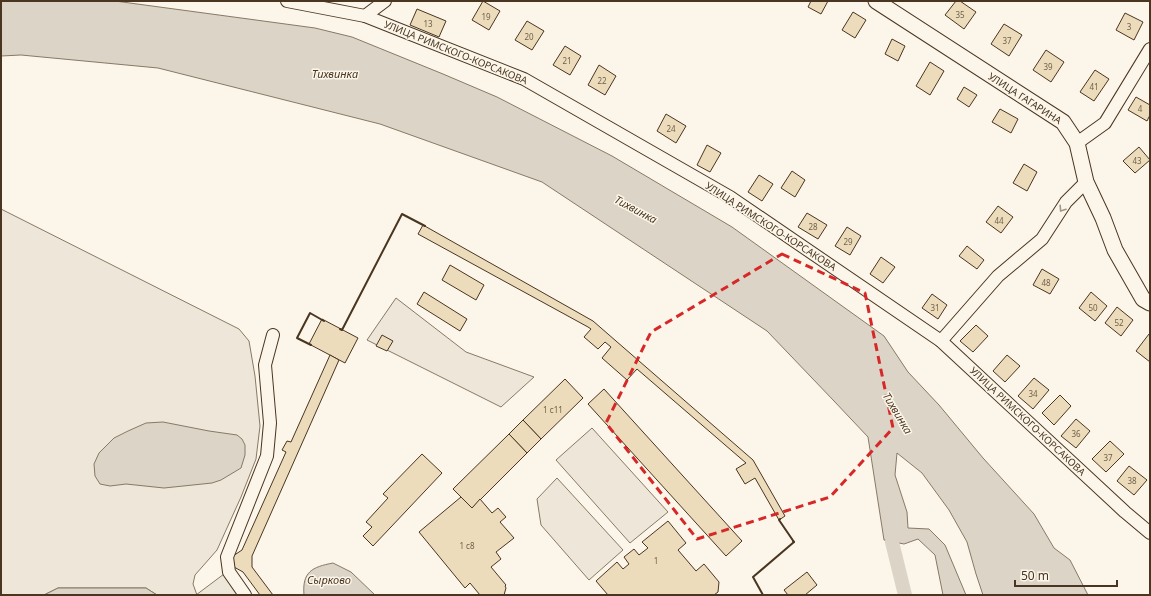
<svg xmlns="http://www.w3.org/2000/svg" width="1151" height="596" viewBox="0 0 1151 596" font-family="'Noto Sans',sans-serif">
  <rect width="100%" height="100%" fill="#fbf6e9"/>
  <g fill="#ede6d9" stroke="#887966">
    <polygon points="1,209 239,329 249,341 255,376 260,426 256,459 241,497 217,550 195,575 193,584 197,595 157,595 146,588 58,588 44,595 1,595"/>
    <polygon points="396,298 466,352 534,377 501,407 367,340"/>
    <polygon points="592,428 668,512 630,543 556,460"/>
    <polygon points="557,478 623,550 589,580 541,525 537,499"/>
  </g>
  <polygon fill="#ede7d9" stroke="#887966" points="224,574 240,595 196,595"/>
  <g fill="#dcd4c6" stroke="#887966">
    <polygon points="1,1 115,1 315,28 352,37 443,74 497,97 612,156 732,227 884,336 908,372 939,405 983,458 1034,514 1054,548 1070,560 1088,595 983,595 976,574 967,542 949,510 922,473 897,453 895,475 907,512 908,528 929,529 945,545 966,595 943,595 935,555 918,539 904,544 884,540 868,437 834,401 767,331 542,182 380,124 158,68 21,55 1,56"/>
    <polygon points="163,422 209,431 237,435 242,439 245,445 245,455 241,468 221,480 212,483 164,488 126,484 110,486 100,484 95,476 94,464 99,453 114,438 128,431 146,423"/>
    <path d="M 333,563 L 351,572 L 375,595 L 304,595 C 302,572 312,567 333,563 Z"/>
    <polygon points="58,588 146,588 157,595 44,595"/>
  </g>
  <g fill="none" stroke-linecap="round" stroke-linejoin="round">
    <polyline stroke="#dcd4c6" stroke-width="14" points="892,542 905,595"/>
  </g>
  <g fill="#ecdcbc" stroke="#4a3520">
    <polygon points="483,1 500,11 489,30 472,20"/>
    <polygon points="811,1 828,1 821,14 808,7"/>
    <polygon points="956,1 960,1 976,12 964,29 945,15"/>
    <polygon points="417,9 446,21 439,37 410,25"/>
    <polygon points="853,12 866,20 855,38 842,30"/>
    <polygon points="1125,13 1143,22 1134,40 1116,30"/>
    <polygon points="527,21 544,31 532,50 515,40"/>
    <polygon points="1004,24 1022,35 1009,56 991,44"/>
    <polygon points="892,39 905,46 898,61 885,54"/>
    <polygon points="565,46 581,56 570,75 553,65"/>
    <polygon points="1046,50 1064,62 1051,82 1033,70"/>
    <polygon points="930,62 944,71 930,95 916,86"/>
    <polygon points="599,65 616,76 605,95 588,85"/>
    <polygon points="1095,70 1109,79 1094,101 1080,92"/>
    <polygon points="964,87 977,95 969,107 957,99"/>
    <polygon points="1136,97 1150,105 1150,115 1147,121 1128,110"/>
    <polygon points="1000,109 1018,119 1011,133 992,122"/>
    <polygon points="666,114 686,126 676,143 657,131"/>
    <polygon points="707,145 721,153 710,172 697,165"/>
    <polygon points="1139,147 1150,160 1135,173 1123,161"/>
    <polygon points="1024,164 1037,172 1027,191 1013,183"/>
    <polygon points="792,171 805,180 795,197 781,188"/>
    <polygon points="759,175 773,184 762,201 748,192"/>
    <polygon points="998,206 1013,217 1001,233 986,222"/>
    <polygon points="807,213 827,225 818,239 798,227"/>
    <polygon points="423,225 593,321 753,460 785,516 779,520 755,478 745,484 736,469 746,463 637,369 627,380 602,358 611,347 605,342 598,349 584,337 591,329 588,327 418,234"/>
    <polygon points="847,227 861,236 850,255 835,246"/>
    <polygon points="967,246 984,260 977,269 959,256"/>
    <polygon points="881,257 895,267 883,283 870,274"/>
    <polygon points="450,265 484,285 476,300 442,280"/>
    <polygon points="1042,269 1059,279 1050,294 1033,285"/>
    <polygon points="424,292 467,319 460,331 417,304"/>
    <polygon points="1091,292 1107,306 1095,321 1079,308"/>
    <polygon points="932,294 947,305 938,319 922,308"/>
    <polygon points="1117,307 1133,320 1121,336 1105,323"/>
    <polygon points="322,319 358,338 345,363 309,344"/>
    <polygon points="976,325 988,336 973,352 960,341"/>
    <polygon points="1149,334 1150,335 1150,362 1136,351"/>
    <polygon points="382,335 393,341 387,351 376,346"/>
    <polygon points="330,355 339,360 252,556 252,567 273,595 260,595 243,572 234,567 233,556 242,550 286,452 282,450 287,441 291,442"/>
    <polygon points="1007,355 1020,366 1005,382 993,371"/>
    <polygon points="1034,378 1049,390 1033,409 1018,396"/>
    <polygon points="565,379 583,398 541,439 523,420"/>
    <polygon points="604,389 742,541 726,556 588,404"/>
    <polygon points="1060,395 1071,406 1054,425 1042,413"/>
    <polygon points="1076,419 1090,431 1076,448 1061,436"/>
    <polygon points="523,420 541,439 527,453 509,434"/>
    <polygon points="509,434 527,453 472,508 453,489"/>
    <polygon points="1110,441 1124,454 1106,472 1092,459"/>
    <polygon points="422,454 442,473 373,546 363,536 372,527 366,522 388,498 383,494"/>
    <polygon points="1129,466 1147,480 1134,495 1117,481"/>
    <polygon points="461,497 472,508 480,499 492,513 498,508 506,517 500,522 514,538 496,552 501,559 491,567 506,585 505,586 506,588 504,595 480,595 470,583 465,588 419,532"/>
    <polygon points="668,521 686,543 678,550 696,571 704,564 719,582 718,592 714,595 608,595 596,581 617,562 623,569 629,564 624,557 634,549 639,555 648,548 642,542"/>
    <polygon points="807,572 817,585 805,595 788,595 784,590"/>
  </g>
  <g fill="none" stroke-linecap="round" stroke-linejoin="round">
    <defs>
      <g id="minor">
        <polyline points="287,1 365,16 524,79 730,197 941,341 1125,512 1150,533"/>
        <polyline points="365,16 385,1"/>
        <polyline points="1077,143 1105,123 1150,49"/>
        <polyline points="941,341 998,276 1042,239 1066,202 1086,182"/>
        <polyline points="245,595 229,572 227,557 267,456 270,423 265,365 273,335"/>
      </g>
      <polyline id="tertiary" points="876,1 1063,122 1077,143 1086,182 1103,218 1115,250 1143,299 1150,303"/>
    </defs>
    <use href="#minor" stroke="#4a3520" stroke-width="14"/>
    <use href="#tertiary" stroke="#4a3520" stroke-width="17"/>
    <use href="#minor" stroke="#fbf6e9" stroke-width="12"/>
    <use href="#tertiary" stroke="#fbf6e9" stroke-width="15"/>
    <g stroke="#4a3520" stroke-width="2">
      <polyline points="340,329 342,330 402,214 425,226"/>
      <polyline points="311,345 297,338 310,313 324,321"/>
      <polyline points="780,519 779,520 794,542"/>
      <polyline points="763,595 753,577 794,542 793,541"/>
    </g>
  </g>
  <defs><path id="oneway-chevron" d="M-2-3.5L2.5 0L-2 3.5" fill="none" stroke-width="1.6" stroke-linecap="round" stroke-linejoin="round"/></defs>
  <use stroke="#a29684" href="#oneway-chevron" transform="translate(1062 209) rotate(123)"/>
  <path fill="none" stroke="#d62828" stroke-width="3" stroke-dasharray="8 5" stroke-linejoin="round" d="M 782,254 L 865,293 L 893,428 L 830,497 L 697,539 L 606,423 L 651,332 Z"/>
  <g text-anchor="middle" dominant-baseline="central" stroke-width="3" stroke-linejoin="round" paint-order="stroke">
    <g font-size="8" fill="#725f47">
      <text x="960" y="14">35</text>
      <text x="486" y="16">19</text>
      <text x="428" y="23">13</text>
      <text x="1129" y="26">3</text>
      <text x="529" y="36">20</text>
      <text x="1007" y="40">37</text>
      <text x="567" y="60">21</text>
      <text x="1048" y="66">39</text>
      <text x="602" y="80">22</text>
      <text x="1094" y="86">41</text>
      <text x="1140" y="108">4</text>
      <text x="671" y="128">24</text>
      <text x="1137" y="160">43</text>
      <text x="999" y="220">44</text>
      <text x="813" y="226">28</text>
      <text x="848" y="241">29</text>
      <text x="1046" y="282">48</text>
      <text x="935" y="307">31</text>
      <text x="1093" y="307">50</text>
      <text x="1119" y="322">52</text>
      <text x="1033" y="393">34</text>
      <text x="553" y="409">1 с11</text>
      <text x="1076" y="433">36</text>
      <text x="1108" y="457">37</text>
      <text x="1132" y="480">38</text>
      <text x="467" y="545">1 с8</text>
      <text x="656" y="560">1</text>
    </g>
    <g font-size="10" fill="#4a3520" stroke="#fbf6e9">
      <text transform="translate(456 52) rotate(22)">УЛИЦА РИМСКОГО-КОРСАКОВА</text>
      <text transform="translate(1025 98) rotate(33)">УЛИЦА ГАГАРИНА</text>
      <text transform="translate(771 226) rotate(33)">УЛИЦА РИМСКОГО-КОРСАКОВА</text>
      <text transform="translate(1028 421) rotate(43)">УЛИЦА РИМСКОГО-КОРСАКОВА</text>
    </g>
    <g font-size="11" font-style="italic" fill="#4a3520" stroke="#fbf6e9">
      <text x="335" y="73">Тихвинка</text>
      <text transform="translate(636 209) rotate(28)">Тихвинка</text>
      <text transform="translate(898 413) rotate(59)">Тихвинка</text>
      <text x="329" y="579">Сырково</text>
    </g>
  </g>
  <rect width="1151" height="596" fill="none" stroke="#4a3520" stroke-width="4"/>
  <path d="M1015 580v6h102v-6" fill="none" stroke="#4a3520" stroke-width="2"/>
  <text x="1021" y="580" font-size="12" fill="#4a3520" stroke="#fbf6e9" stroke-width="3" paint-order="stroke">50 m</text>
</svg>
